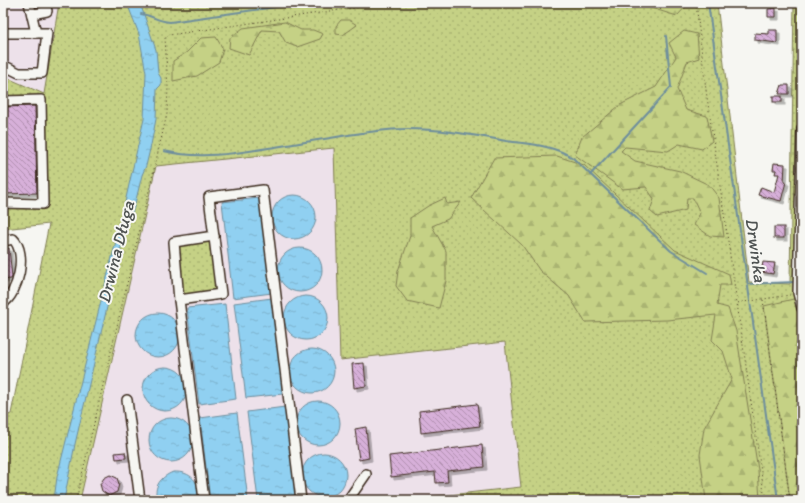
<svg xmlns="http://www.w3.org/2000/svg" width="805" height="503" viewBox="0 0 805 503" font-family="Itim,sans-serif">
  <defs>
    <pattern id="grass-dots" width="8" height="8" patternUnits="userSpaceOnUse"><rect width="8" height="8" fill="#c5d185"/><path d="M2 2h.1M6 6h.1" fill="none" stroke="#aab472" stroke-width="1.8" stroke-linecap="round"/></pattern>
    <pattern id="forest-firs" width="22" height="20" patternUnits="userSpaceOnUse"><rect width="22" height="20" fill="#c5d185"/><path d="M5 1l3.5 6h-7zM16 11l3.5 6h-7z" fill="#aab472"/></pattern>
    <pattern id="water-ripples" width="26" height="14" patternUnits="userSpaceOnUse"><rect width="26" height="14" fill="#90d0f1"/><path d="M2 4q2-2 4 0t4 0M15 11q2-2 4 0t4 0" fill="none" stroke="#7db3ce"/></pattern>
    <pattern id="building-back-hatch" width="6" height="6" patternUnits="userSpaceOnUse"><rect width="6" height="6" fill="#d7b0d9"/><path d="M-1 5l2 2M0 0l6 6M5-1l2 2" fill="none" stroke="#b08faf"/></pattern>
    <filter id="shadow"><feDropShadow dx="3" dy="3" stdDeviation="0" flood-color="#0004"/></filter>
  </defs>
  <rect width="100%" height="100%" fill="#f6f6f2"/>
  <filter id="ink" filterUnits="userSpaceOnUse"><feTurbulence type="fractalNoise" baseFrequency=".025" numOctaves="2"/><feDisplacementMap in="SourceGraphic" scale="8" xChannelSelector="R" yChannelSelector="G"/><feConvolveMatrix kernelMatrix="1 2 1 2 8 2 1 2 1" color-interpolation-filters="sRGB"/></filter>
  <g filter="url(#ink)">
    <g fill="#ede1ea">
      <polygon points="3,3 59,3 44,94 3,76"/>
      <polygon points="335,148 340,360 505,342 521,487 404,500 80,500 156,166"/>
    </g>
    <g fill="url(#grass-dots)" stroke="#807e52">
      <polygon points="59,3 717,3 749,282 790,284 794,3 802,3 802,500 404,500 521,487 505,342 340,360 334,148 156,166 80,500 3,500 3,417 11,414 49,224 3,229 3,206 45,205 44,99 3,99 3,76 44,94"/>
      <polygon points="211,239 217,290 180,297 177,245"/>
    </g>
    <g fill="url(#forest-firs)" stroke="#807e52">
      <polygon points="647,3 689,3 677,16 651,8"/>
      <polygon points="341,20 349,20 357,25 343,35 336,34 336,26"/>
      <polygon points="285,22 301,30 313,30 323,34 320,39 297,47 286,43 279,31 262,30 249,55 229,48 230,38 243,28"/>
      <polygon points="684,31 697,34 699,58 687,62 677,89 686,110 707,116 712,141 702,149 679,144 668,151 625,147 621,151 635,161 680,171 709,185 719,198 724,237 710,236 694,225 700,213 693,198 687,198 686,210 657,217 650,211 654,199 646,187 622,189 575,155 582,137 620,105 656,87 676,57 669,43"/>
      <polygon points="216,37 223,49 219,62 197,76 173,81 173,61 187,52 201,38"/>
      <polygon points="557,156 584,165 675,250 729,274 731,285 720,285 717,305 728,308 736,331 758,470 760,500 706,500 700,455 704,428 732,379 723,351 712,340 716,315 667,320 585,322 569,296 540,271 522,245 471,198 494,158"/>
      <polygon points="445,198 447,204 461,202 448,219 432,226 446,251 446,281 439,308 407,301 396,286 398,271 410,236 410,218 428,206"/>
      <polygon points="802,297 802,500 790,500 764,306"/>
    </g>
    <g fill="url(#water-ripples)" stroke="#6e8e9d">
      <polygon points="127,3 140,3 156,50 158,73 161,78 161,85 157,89 156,119 151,145 146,166 142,175 135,204 123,239 75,444 64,500 54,500 57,477 118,233 144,119 146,73 139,34"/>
      <circle cx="294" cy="217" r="22"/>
      <polygon points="260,198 272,293 233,298 222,202"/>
      <circle cx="300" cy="270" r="22"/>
      <circle cx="306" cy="318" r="22"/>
      <polygon points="272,298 283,394 246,398 234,303"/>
      <polygon points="225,304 236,399 199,404 187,308"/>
      <circle cx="158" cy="335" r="22"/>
      <circle cx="312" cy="371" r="22"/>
      <circle cx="165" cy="389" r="22"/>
      <circle cx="318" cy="423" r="22"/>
      <polygon points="285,407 296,500 258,500 247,412"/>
      <polygon points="237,413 248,500 210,500 200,418"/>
      <circle cx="171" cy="440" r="22"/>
      <circle cx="324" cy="475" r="22"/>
      <path d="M 173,472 C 191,471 201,482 198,500 L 157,500 C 153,486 161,477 173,472 Z"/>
    </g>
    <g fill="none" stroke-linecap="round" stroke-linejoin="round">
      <g stroke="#6e8e9d" stroke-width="2">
        <polyline points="708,3 778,500"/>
        <path d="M 141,14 C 152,15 156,21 170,22 L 304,3"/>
        <path d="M 164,151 C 201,160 238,153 275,147 C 309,142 343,135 377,131 C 420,125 463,133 506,141 C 528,144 554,145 573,158 L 671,251 L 707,273"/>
        <polyline points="590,175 671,87 666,36"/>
        <polyline points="748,284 795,282"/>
      </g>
    </g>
    <g fill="url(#building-back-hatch)" stroke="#3b2a1e" filter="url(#shadow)">
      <polygon points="776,8 776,17 768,17 768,9"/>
      <polygon points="769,30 777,30 777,43 755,40 755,33 769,34"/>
      <polygon points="782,85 789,85 789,94 779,94"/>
      <rect x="773" y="96" width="9" height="6"/>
      <polygon points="35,106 37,193 3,194 3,107"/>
      <polygon points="774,163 785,164 784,182 786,182 781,201 758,195 761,187 774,192 779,174 775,174 776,170 773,170"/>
      <rect x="774" y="227" width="10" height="11"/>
      <polygon points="9,248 12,277 11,279 3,280 3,249"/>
      <polygon points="763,262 775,263 773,274 761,272"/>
      <polygon points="364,363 366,386 354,388 352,364"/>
      <polygon points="477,404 480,426 421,433 419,411"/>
      <polygon points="366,427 369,458 359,460 355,429"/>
      <polygon points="482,445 484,467 447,471 448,482 436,483 435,472 391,477 389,456"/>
      <polygon points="125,452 126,458 116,459 115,453"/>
      <polygon points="110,475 117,478 119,484 117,492 109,496 102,491 100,484 104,478"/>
    </g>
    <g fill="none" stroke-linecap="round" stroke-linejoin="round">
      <defs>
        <g id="minor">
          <polyline points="32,14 47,11 45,3"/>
          <polyline points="3,33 36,33"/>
          <polyline points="3,65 19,73 42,73 47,33 36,33 29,3"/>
          <polyline points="3,101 41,100 43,204 3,203"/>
          <polyline points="802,129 798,293 802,308"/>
          <path d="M 3,241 L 13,239 C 28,253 18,294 3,303"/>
          <polyline points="179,300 174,242 214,236"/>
          <polyline points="127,400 140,500"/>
          <polyline points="204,500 179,300 221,294 209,197 263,190 301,500"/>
          <polyline points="348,500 366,474"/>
        </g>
      </defs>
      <use href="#minor" stroke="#3b2a1e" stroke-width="12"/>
      <g stroke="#3b2a1e" stroke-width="1" stroke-dasharray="1 3" stroke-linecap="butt">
        <polyline points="331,3 333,11 389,3"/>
        <polyline points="696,3 706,90 737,303"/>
        <polyline points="763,300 790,500"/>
        <polyline points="76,500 167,114 168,87 165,38 169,35 333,11"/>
        <polyline points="765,500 737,303 790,295"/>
      </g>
      <use href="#minor" stroke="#f6f6f2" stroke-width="9"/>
    </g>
  </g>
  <g text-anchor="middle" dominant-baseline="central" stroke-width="4" stroke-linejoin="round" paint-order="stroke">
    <g font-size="18" font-style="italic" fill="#505453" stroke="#f6f6f2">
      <text transform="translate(756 250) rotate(82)">Drwinka</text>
      <text transform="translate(116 252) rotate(-76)">Drwina Długa</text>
    </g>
  </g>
  <rect width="805" height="503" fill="none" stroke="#f6f6f2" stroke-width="16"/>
  <rect x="8" y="8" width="789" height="487" fill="none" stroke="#3b2a1e" stroke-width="1.5" filter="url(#ink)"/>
</svg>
